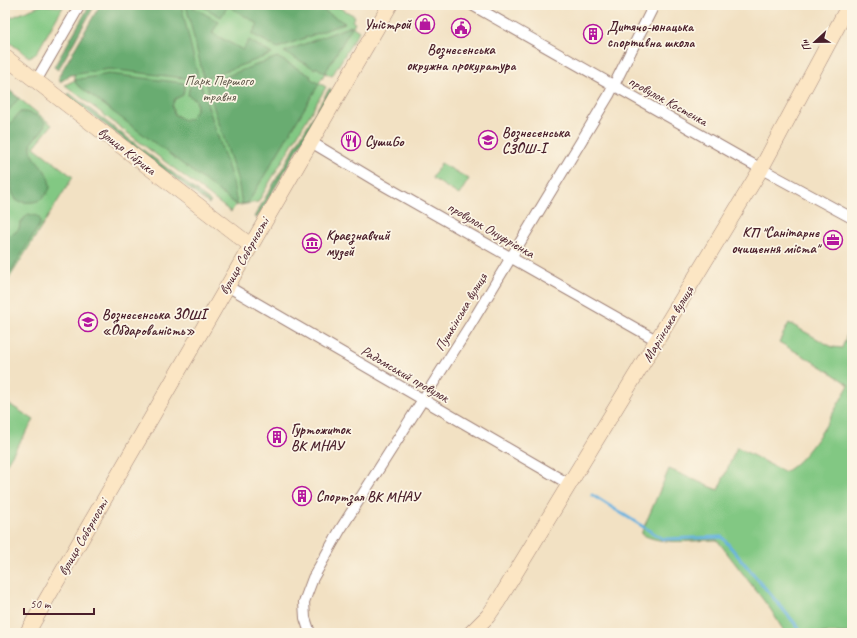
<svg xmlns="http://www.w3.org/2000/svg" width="857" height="638" viewBox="0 0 857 638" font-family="Caveat,sans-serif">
  <rect width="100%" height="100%" fill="#fcf5e5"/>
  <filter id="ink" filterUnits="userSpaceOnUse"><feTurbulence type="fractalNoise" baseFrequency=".025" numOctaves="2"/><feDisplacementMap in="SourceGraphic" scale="8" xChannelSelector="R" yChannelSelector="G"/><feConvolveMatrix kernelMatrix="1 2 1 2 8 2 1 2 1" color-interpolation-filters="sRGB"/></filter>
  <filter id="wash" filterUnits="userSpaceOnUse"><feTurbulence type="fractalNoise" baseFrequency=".012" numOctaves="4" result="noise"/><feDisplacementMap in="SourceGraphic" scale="16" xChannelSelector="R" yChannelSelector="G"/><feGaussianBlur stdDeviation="0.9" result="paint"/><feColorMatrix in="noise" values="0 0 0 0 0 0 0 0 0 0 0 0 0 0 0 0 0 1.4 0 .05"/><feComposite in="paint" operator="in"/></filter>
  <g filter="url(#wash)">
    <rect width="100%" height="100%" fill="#f2e1c3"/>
    <g fill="#82c883" stroke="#667457">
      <polygon points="42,5 63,7 36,54 29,57 5,39 5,20"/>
      <polygon points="114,5 328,5 334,9 336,6 355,16 352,21 355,23 353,27 359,31 332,76 325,73 319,83 326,87 258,202 235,206 231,212 65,85 75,80 74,75"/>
      <polygon points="5,87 52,125 34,147 73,177 5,285"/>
      <polygon points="441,163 469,179 459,195 432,178"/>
      <path d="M 852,321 L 852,633 L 785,633 L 771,610 L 717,540 C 692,540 664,546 641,534 L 669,469 L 718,490 L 737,447 L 784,472 C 810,459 834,411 849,385 L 824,368 L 779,342 L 789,323 L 832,347 L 842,348 Z"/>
      <polygon points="9,404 34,420 5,466 5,410"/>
    </g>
    <g fill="#69ac71" stroke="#5a664e">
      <polygon points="90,5 95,5 58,70 54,67"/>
      <polygon points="100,5 181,5 199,80 109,69 71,75 60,82 59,76"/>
      <polygon points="186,5 189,5 219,22 212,33 243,50 249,40 272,54 204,79"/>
      <polygon points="200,5 314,5 345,23 278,48 252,34 258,24 228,6 221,17"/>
      <polygon points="351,26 352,27 325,73 316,67 315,69 284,52"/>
      <polygon points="277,57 311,76 310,78 319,84 248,203 242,204 238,181 206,84"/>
      <polygon points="109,74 185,83 183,95 175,99 172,106 174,114 184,120 191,118 197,108 196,100 188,95 190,84 201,85 233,182 237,205 76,84 75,80"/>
      <polygon points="5,87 19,98 5,115"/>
      <polygon points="329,89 332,91 257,218 254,217"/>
      <polygon points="69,93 211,202 209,204 67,96"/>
      <path d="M 20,112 C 28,111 40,116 45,122 C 46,133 30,137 31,148 C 32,162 49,166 50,188 C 43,203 32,204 17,201 C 5,184 15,179 9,167 L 5,167 L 5,130 Z"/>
      <polygon points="28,214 38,216 40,220 40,224 5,281 5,236 13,234 19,229 20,223"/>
    </g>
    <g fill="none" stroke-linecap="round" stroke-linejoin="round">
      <polyline stroke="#67b2e0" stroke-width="3" points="592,495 663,539 722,537 803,633"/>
    </g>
  </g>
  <g filter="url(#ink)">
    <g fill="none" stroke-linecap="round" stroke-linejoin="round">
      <defs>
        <g id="street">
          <polyline points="472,5 745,160 852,218"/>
          <polyline points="36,81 80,5"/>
          <polyline points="311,142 383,185 658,341"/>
          <polyline points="227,286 569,484"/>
          <polyline points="310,633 305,618 304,602 313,578 340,530 469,327 609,95 654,5"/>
        </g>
        <g id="secondary">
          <polyline points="5,57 250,245"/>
          <polyline points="27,633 390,5"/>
          <polyline points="471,633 488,616 497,603 761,169 849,5"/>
        </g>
      </defs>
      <use href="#street" stroke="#9e8077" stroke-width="12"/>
      <use href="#secondary" stroke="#9e8077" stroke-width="16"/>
      <use href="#street" stroke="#fff" stroke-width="10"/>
      <use href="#secondary" stroke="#fce6c4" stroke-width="15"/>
    </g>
  </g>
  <defs>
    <symbol id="shop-ring" viewBox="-11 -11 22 22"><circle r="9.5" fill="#fcf5e5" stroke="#b5179e" stroke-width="1.5"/><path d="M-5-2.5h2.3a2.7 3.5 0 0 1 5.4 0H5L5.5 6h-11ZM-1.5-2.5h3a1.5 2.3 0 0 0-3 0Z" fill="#b5179e"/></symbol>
    <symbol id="civic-ring" viewBox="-11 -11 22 22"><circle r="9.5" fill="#fcf5e5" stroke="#b5179e" stroke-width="1.5"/><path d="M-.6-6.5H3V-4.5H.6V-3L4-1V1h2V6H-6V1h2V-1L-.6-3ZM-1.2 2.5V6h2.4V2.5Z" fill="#b5179e"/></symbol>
    <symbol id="building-ring" viewBox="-11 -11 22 22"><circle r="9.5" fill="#fcf5e5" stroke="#b5179e" stroke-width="1.5"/><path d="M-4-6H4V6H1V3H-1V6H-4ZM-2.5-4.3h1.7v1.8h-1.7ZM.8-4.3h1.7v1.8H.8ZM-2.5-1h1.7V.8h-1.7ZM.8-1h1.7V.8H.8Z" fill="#b5179e"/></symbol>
    <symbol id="school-ring" viewBox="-11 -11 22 22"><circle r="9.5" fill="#fcf5e5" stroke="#b5179e" stroke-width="1.5"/><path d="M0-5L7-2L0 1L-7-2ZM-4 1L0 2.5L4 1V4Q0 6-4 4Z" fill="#b5179e"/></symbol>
    <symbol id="restaurant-ring" viewBox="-11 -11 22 22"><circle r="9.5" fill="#fcf5e5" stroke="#b5179e" stroke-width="1.5"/><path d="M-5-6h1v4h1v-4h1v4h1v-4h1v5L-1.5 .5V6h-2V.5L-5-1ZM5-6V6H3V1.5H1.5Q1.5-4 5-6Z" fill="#b5179e"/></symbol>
    <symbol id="office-ring" viewBox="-11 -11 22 22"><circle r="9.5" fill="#fcf5e5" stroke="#b5179e" stroke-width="1.5"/><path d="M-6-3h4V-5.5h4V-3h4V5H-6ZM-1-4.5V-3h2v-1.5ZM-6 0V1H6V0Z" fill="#b5179e"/></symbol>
    <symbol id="museum-ring" viewBox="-11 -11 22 22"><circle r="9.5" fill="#fcf5e5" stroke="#b5179e" stroke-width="1.5"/><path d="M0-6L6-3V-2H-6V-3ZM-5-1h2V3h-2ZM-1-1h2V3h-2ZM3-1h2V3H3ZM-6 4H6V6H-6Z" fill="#b5179e"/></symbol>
  </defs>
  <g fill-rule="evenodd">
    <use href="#shop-ring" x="414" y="13" width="22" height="22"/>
    <use href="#civic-ring" x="450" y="17" width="22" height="22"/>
    <use href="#building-ring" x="582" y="23" width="22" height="22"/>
    <use href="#school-ring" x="477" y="129" width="22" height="22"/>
    <use href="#restaurant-ring" x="340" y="130" width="22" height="22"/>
    <use href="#office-ring" x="822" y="229" width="22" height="22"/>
    <use href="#museum-ring" x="301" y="232" width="22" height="22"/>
    <use href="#school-ring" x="77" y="311" width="22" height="22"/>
    <use href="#building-ring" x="266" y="426" width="22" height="22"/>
    <use href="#building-ring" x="291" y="485" width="22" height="22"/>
  </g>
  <g text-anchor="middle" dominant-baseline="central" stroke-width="3.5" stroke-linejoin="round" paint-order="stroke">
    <g font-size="14" font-weight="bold" fill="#4a1f2b" stroke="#fcf5e5" text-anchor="start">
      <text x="411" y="24" text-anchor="end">Уністрой</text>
      <text x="607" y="26">Дитячо-юнацька<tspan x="607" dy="16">спортивна школа</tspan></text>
      <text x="461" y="49" text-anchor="middle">Вознесенська<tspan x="461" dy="16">окружна прокуратура</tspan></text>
      <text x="502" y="132">Вознесенська<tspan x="502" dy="16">СЗОШ-І</tspan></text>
      <text x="365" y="141">СушиGo</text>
      <text x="819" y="232" text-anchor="end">КП "Санітарне<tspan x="819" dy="16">очищення міста"</tspan></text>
      <text x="326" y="235">Краєзнавчий<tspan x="326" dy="16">музей</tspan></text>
      <text x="102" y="314">Вознесенська ЗОШІ<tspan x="102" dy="16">«Обдарованість»</tspan></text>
      <text x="291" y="429">Гуртожиток<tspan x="291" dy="16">ВК МНАУ</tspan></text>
      <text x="316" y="496">Спортзал ВК МНАУ</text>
    </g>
    <g font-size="14" fill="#5b5245" stroke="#fcf5e5">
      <text x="219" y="80">Парк Першого<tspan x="219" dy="16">травня</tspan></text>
    </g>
    <g font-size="14" fill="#4a1f2b" stroke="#fcf5e5">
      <text transform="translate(668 101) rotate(29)">провулок Костенка</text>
      <text transform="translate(127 151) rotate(38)">вулиця Кібрика</text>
      <text transform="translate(491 230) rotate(30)">провулок Онуфрієнка</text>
      <text transform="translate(244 256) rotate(-60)">вулиця Соборності</text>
      <text transform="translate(461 312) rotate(-59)">Пушкінська вулиця</text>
      <text transform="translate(668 324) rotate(-59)">Маріїнська вулиця</text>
      <text transform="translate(405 374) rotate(30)">Радомський провулок</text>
      <text transform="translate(83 537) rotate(-60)">вулиця Соборності</text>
    </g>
  </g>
  <rect width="857" height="638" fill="none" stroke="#fcf5e5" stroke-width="20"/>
  <g transform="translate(815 42) rotate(248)" stroke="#fcf5e5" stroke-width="3" paint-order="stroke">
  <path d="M0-3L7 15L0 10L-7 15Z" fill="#4a1f2b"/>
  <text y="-6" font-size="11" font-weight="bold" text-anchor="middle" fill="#4a1f2b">Пн</text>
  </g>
  <path d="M24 608v6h70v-6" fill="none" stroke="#4a1f2b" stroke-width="2"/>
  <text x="30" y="608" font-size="12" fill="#4a1f2b" stroke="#fcf5e5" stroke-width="3" paint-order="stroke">50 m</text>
</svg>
